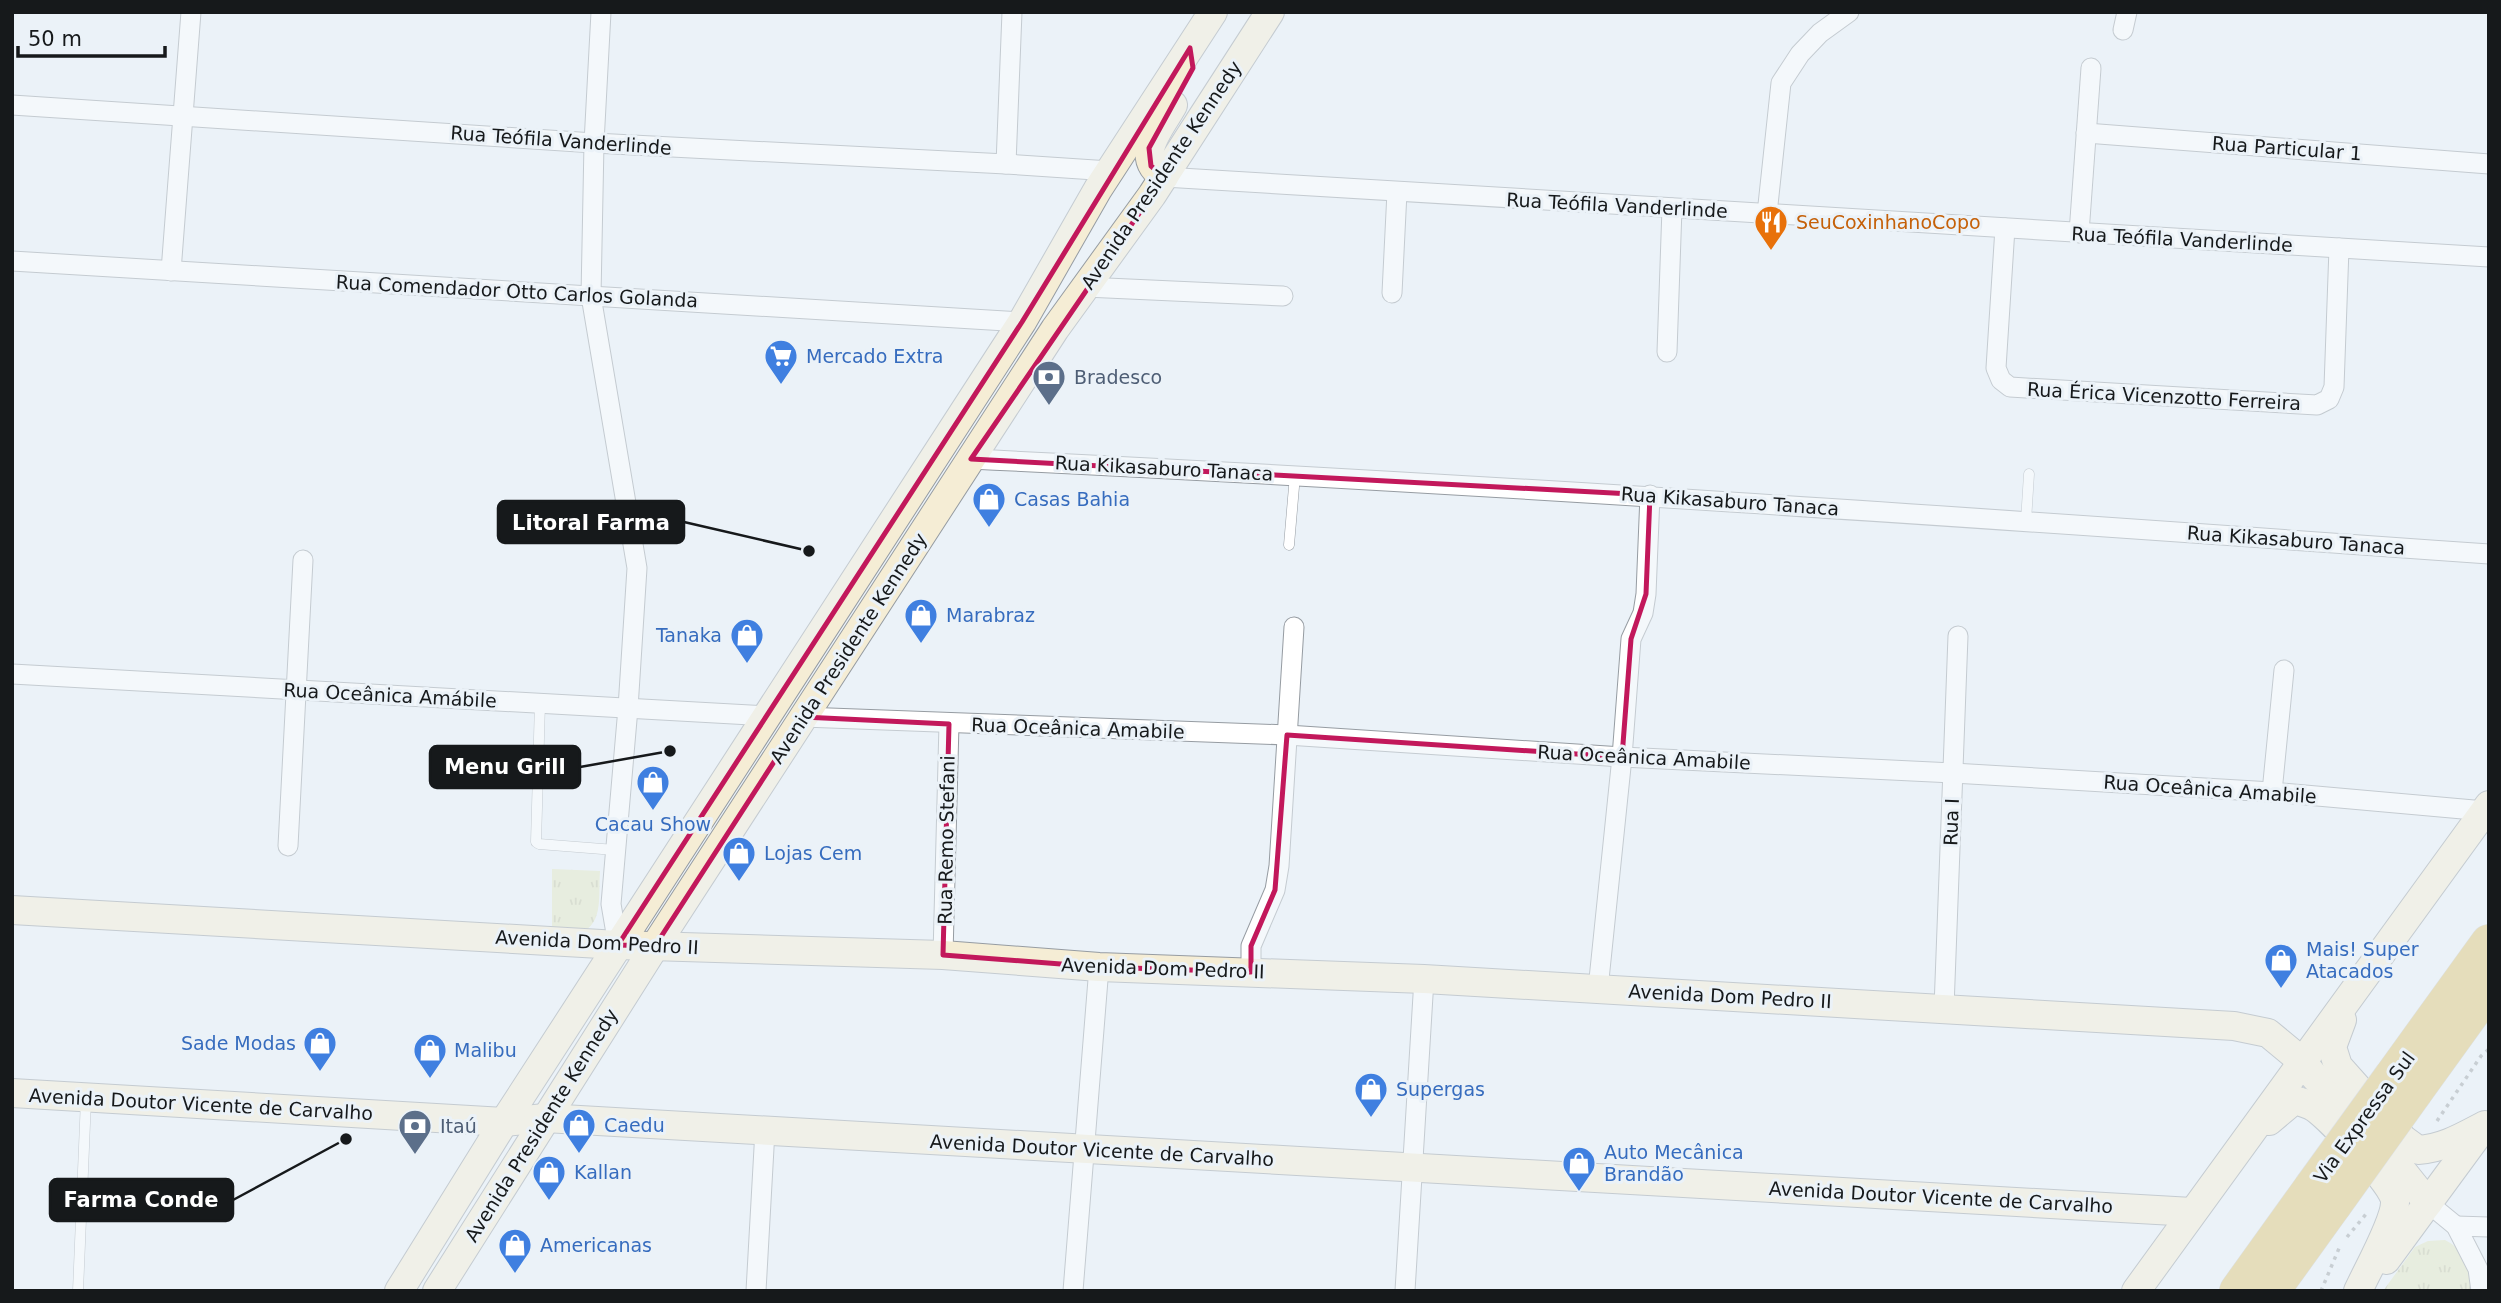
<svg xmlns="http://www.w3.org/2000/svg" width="2501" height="1303" viewBox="0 0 2501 1303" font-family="'DejaVu Sans',sans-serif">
  <defs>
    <pattern id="grass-tufts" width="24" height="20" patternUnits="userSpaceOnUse" patternTransform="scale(1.75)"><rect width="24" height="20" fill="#e3e6c0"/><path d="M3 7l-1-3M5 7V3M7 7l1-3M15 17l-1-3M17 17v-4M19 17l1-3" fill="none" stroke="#c2c5a4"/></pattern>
  </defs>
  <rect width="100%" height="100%" fill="#ebf2f8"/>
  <g fill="url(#grass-tufts)">
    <path d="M 552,869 L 600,871 C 598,897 605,928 574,935 L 569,927 L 552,927 Z"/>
    <path d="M 2445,1240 C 2467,1251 2468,1269 2474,1291 L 2383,1291 L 2415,1247 L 2428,1241 Z"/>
  </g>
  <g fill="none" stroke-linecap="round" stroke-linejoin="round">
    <defs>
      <g id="lane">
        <polyline points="2026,521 2029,474"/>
        <polyline points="1289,545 1295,475"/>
        <polyline points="540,703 536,842 539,844 615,850"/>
        <polyline points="78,1291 86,1099"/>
      </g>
      <g id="street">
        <polyline points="601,12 594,143 591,296 637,568 628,708 611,904 618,945"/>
        <polyline points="2123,30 2127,12"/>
        <polyline points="12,105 594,143 1006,164 1110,171"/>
        <polyline points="2086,133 2489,164"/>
        <polyline points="1006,164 1012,12"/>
        <polyline points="1164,177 2489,257"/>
        <polyline points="1767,214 1781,83 1800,54 1820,33 1849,12"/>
        <polyline points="2005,228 1996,368 2001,380 2010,387 2317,405 2329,399 2334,387 2339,248"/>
        <polyline points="2079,233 2091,68"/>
        <polyline points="12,261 1022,322"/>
        <polyline points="171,271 191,12"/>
        <polyline points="1085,287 1283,296"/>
        <polyline points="1392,293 1397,192"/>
        <polyline points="1667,352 1672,208"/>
        <path d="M 971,459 C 1477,483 1983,518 2489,554"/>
        <polyline points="12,674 767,716"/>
        <polyline points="803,717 1287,735 1622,757 1953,773 2272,792 2485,811"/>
        <polyline points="2272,792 2284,670"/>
        <polyline points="288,846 303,560"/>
        <polyline points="943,955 949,724"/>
        <polyline points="1251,972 1251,946 1275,890 1279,866 1294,627"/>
        <polyline points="1598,989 1622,757 1631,639 1643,613 1646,594 1650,495"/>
        <polyline points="1944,1008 1958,636"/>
        <polyline points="2428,1203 2456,1226 2478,1269 2481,1291"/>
        <polyline points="2456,1226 2489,1227"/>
        <polyline points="756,1291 765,1130"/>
        <polyline points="1073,1291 1099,967"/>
        <polyline points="1405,1291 1424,979"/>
      </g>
      <g id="secondary">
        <path d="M 1164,177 C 1133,156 1160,129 1173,105"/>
        <polyline points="12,910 618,945 943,955 1099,967 1424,979 2234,1026 2268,1033 2303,1062 2313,1075 2404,1173 2428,1203"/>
        <path d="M 2342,1020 L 2332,1047 L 2338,1066 L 2403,1139 L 2418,1150 C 2444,1148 2462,1137 2485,1125"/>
        <polyline points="12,1093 504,1122 545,1118 2192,1212"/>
        <path d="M 2269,1121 L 2294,1100 C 2301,1102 2309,1104 2315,1108 C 2330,1119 2395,1185 2395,1201 C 2396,1220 2367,1271 2358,1291"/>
        <polyline points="2386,1260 2480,1132"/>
        <polyline points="399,1291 504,1122 1022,322 1098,189 1213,12"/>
        <polyline points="437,1291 655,946 1055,329 1152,195 1270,12"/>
        <polyline points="2136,1291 2489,805"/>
      </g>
      <g id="highway">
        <polyline points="2393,1076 2489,943"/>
        <polyline points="2414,1092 2489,988"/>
        <polyline points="2238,1291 2312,1188"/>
        <polyline points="2271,1291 2333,1205"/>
      </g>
    </defs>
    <use href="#lane" stroke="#969ca2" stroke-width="11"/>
    <use href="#street" stroke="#969ca2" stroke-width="21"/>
    <use href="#secondary" stroke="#969ca2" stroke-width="30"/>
    <use href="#highway" stroke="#cccccd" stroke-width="38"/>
    <g stroke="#9da3a7" stroke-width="3.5" stroke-dasharray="3.5 5" stroke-linecap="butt">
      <polyline points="2437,1121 2481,1056 2489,1049"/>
      <polyline points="2347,1237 2367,1213"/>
      <polyline points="2321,1291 2340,1246"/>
    </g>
    <use href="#lane" stroke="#fff" stroke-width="10"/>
    <use href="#street" stroke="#fff" stroke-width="19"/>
    <use href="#secondary" stroke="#f5edd5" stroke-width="28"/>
    <use href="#highway" stroke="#ddc472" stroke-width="37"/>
    <defs>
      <g id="highway-bridge">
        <polyline points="2312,1188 2393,1076"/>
        <polyline points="2333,1205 2414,1092"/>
      </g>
    </defs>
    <use href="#highway-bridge" stroke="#cccccd" stroke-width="38" stroke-linecap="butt"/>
    <use href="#highway-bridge" stroke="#ddc472" stroke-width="37"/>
  </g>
  <path d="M0 0H2501V1303H0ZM 1190,48 L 1193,68 L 1149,148 L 1151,166 L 1164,177 L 971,459 L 1650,495 L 1646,594 L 1631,639 L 1622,757 L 1287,735 L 1275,890 L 1251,946 L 1251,972 L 1099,967 L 943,955 L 949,724 L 803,717 L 655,946 L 618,945 L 1022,322 Z" fill="#ebf2f8" fill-opacity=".55" fill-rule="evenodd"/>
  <path fill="none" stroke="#c2185b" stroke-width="5" stroke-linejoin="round" d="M 1190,48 L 1193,68 L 1149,148 L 1151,166 L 1164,177 L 971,459 L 1650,495 L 1646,594 L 1631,639 L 1622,757 L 1287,735 L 1275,890 L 1251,946 L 1251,972 L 1099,967 L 943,955 L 949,724 L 803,717 L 655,946 L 618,945 L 1022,322 Z"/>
  <defs>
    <symbol id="restaurant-pin" viewBox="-11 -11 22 30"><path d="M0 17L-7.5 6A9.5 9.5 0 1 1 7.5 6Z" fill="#e8710a" stroke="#ebf2f8"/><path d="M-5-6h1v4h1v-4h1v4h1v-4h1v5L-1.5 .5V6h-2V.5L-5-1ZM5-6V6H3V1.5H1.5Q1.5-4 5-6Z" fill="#fff"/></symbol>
    <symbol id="supermarket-pin" viewBox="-11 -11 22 30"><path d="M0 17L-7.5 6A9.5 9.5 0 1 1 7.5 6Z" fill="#3f7fe0" stroke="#ebf2f8"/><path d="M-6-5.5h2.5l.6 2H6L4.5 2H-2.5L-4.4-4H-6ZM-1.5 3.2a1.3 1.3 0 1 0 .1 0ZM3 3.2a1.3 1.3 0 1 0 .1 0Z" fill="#fff"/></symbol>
    <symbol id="bank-pin" viewBox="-11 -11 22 30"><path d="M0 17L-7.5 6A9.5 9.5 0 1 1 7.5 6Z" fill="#5c6f8a" stroke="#ebf2f8"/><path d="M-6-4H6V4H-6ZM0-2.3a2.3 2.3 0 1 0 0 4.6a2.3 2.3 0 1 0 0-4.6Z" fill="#fff"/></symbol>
    <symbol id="shop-pin" viewBox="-11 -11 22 30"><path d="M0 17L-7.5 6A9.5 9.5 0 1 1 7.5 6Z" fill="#3f7fe0" stroke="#ebf2f8"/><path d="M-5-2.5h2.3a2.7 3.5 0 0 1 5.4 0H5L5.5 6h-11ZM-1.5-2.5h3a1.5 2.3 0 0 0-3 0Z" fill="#fff"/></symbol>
  </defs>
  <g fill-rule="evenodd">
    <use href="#restaurant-pin" x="1752" y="203" width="38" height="52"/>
    <use href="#supermarket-pin" x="762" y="337" width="38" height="52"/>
    <use href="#bank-pin" x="1030" y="358" width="38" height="52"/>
    <use href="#shop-pin" x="970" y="480" width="38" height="52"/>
    <use href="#shop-pin" x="902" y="596" width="38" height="52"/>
    <use href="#shop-pin" x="728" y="616" width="38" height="52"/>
    <use href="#shop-pin" x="634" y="763" width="38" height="52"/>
    <use href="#shop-pin" x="720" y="834" width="38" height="52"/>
    <use href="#shop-pin" x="2262" y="941" width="38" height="52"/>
    <use href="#shop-pin" x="301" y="1024" width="38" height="52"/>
    <use href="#shop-pin" x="411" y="1031" width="38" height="52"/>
    <use href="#shop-pin" x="1352" y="1070" width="38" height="52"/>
    <use href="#shop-pin" x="560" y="1106" width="38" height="52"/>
    <use href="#bank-pin" x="396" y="1107" width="38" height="52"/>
    <use href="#shop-pin" x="1560" y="1144" width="38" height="52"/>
    <use href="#shop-pin" x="530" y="1153" width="38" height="52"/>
    <use href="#shop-pin" x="496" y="1226" width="38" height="52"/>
  </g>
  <g text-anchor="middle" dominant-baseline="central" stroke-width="6" stroke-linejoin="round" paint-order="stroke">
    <g font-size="19" fill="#16191b" stroke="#ebf2f8">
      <text transform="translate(561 140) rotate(4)">Rua Teófila Vanderlinde</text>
      <text transform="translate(2287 148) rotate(4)">Rua Particular 1</text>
      <text transform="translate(1161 175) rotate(-56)">Avenida Presidente Kennedy</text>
      <text transform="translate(1617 205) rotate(3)">Rua Teófila Vanderlinde</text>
      <text transform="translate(2182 239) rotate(3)">Rua Teófila Vanderlinde</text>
      <text transform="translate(517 291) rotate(3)">Rua Comendador Otto Carlos Golanda</text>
      <text transform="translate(2164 396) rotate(3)">Rua Érica Vicenzotto Ferreira</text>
      <text transform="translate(1164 468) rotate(3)">Rua Kikasaburo Tanaca</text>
      <text transform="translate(1730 501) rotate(4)">Rua Kikasaburo Tanaca</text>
      <text transform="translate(2296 540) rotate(4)">Rua Kikasaburo Tanaca</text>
      <text transform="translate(848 648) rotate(-57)">Avenida Presidente Kennedy</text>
      <text transform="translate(390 695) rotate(3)">Rua Oceânica Amábile</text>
      <text transform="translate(1078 728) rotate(2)">Rua Oceânica Amabile</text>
      <text transform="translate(1644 757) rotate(3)">Rua Oceânica Amabile</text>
      <text transform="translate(2210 789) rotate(4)">Rua Oceânica Amabile</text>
      <text transform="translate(1951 822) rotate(-88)">Rua I</text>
      <text transform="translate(946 840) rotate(-89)">Rua Remo Stefani</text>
      <text transform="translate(597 942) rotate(3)">Avenida Dom Pedro II</text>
      <text transform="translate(1163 968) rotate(2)">Avenida Dom Pedro II</text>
      <text transform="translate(1730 996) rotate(3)">Avenida Dom Pedro II</text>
      <text transform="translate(201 1104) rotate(3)">Avenida Doutor Vicente de Carvalho</text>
      <text transform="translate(2364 1117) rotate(-54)">Via Expressa Sul</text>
      <text transform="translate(541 1125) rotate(-58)">Avenida Presidente Kennedy</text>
      <text transform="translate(1102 1150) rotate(3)">Avenida Doutor Vicente de Carvalho</text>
      <text transform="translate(1941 1197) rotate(3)">Avenida Doutor Vicente de Carvalho</text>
    </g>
    <g font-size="19" fill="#c56008" stroke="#ebf2f8" text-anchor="start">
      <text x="1796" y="222">SeuCoxinhanoCopo</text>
    </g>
    <g font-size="19" fill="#366cbe" stroke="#ebf2f8" text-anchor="start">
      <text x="806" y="356">Mercado Extra</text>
      <text x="1014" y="499">Casas Bahia</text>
      <text x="946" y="615">Marabraz</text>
      <text x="722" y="635" text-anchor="end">Tanaka</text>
      <text x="653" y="824" text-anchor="middle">Cacau Show</text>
      <text x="764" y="853">Lojas Cem</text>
      <text x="2306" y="949">Mais! Super<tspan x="2306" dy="22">Atacados</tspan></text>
      <text x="296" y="1043" text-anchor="end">Sade Modas</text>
      <text x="454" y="1050">Malibu</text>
      <text x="1396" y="1089">Supergas</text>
      <text x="604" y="1125">Caedu</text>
      <text x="1604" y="1152">Auto Mecânica<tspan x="1604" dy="22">Brandão</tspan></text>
      <text x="574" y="1172">Kallan</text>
      <text x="540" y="1245">Americanas</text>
    </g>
    <g font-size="19" fill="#4e5e75" stroke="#ebf2f8" text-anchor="start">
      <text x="1074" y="377">Bradesco</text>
      <text x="440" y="1126">Itaú</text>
    </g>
  </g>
  <path fill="none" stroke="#16191b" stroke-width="2.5" d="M809 551L684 522M670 751L580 767M346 1139L233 1200"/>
  <g fill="#16191b" stroke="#ebf2f8" stroke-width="2.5">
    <circle cx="809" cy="551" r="7"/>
    <circle cx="670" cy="751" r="7"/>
    <circle cx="346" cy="1139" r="7"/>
  </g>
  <g fill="#16191b" stroke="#16191b" stroke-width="2.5">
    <rect x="498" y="501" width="186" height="42" rx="7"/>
    <rect x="430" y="746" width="150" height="42" rx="7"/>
    <rect x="50" y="1179" width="183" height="42" rx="7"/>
  </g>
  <g font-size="21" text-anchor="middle" font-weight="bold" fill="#fff">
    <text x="591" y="530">Litoral Farma</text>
    <text x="505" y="774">Menu Grill</text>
    <text x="141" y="1207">Farma Conde</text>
  </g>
  <rect width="2501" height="1303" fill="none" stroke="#16191b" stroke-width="28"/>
  <path d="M18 46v10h147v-10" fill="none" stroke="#16191b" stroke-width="3.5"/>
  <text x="28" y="46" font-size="21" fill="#16191b" stroke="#ebf2f8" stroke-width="5" paint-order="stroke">50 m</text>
</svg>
